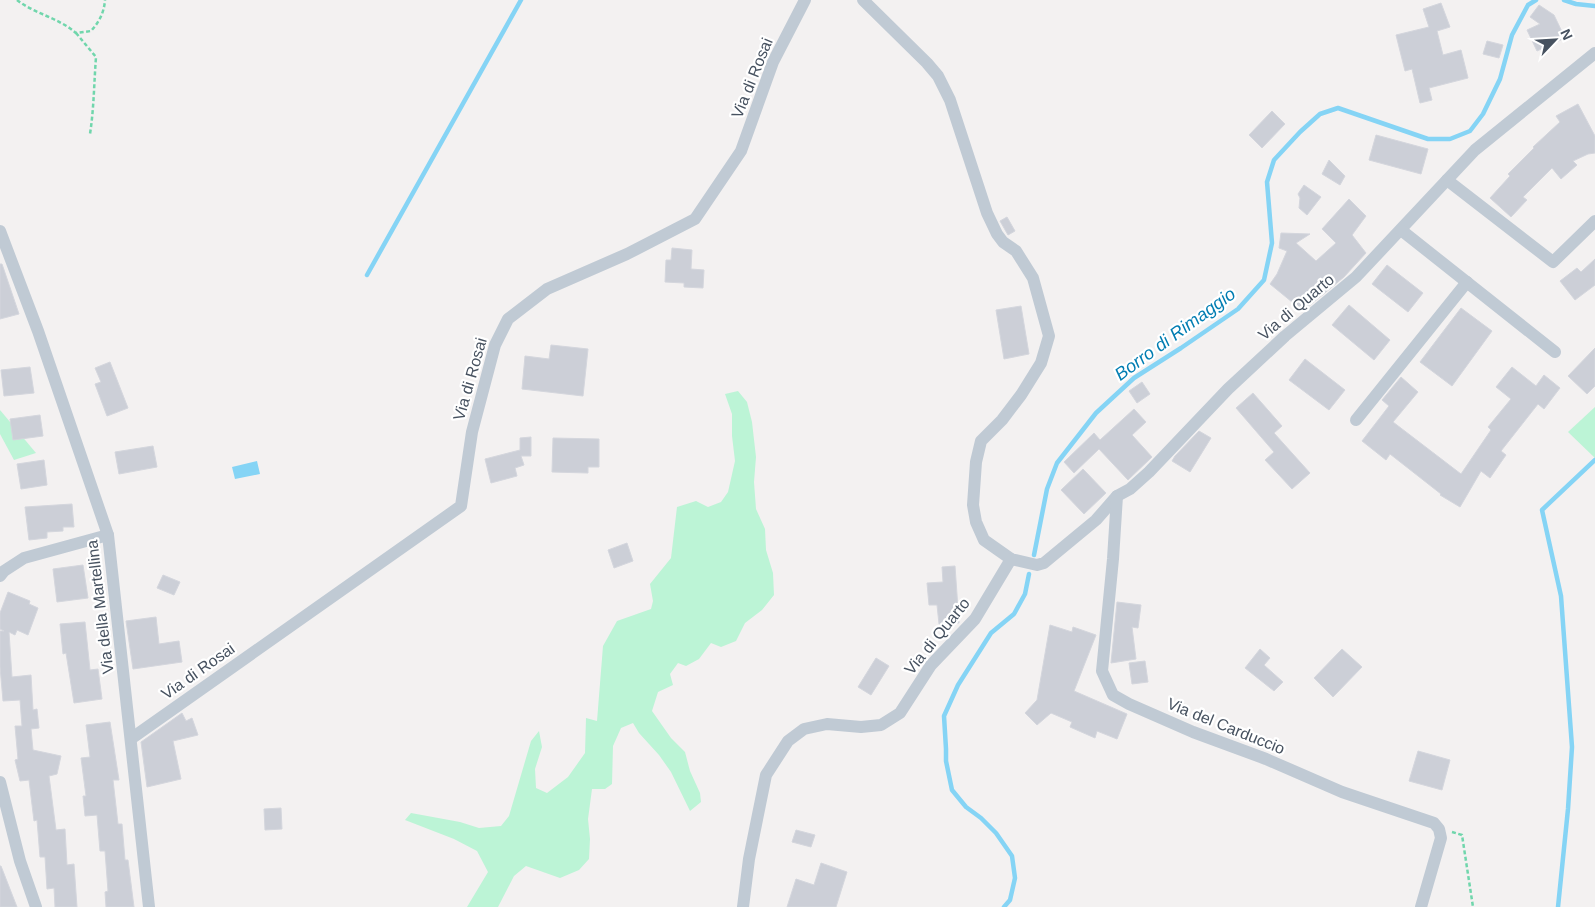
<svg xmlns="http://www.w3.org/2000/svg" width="1595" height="907" viewBox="0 0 1595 907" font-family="Arial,sans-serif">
  <rect width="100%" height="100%" fill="#f3f1f1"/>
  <g fill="#bcf4d6">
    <polygon points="738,391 747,402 752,422 756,457 754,482 756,509 765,529 766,550 773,573 774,595 762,610 745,623 736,641 721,647 711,643 699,659 686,666 678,663 670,674 673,685 658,692 652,711 671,738 685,752 690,771 700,793 701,802 690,811 671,772 659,755 639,733 633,723 621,728 613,746 612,784 605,789 592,789 588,819 590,839 589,859 579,870 560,878 526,866 514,876 498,907 467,907 488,872 477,851 454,839 405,820 411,813 460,822 479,828 501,826 509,816 531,741 539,731 542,747 535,769 536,788 547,793 568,777 585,753 586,718 597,721 603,646 617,621 651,609 653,601 650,584 671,558 677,507 696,501 708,507 721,502 728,492 735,461 732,436 732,414 725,394"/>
    <polygon points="1595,407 1595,458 1568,432"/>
    <polygon points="0,410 36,453 14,460 0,434"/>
  </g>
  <polygon fill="#85d4f5" points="257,461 260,474 235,479 232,467"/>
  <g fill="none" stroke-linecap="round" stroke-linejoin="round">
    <g stroke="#85d4f5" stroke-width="4.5">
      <polyline points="1564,0 1576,4 1595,6"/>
      <polyline points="367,275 521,0"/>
      <polyline points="1034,555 1047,489 1057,463 1096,413 1134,378 1181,348 1238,309 1264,280 1272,243 1267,182 1274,160 1300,132 1320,114 1338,108 1428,139 1450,139 1470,131 1483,114 1500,79 1512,35 1528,5 1536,0"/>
      <polyline points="1004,907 1010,900 1015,878 1012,856 996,833 981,818 966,807 952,790 946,761 946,749 944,716 958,685 991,633 1014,614 1025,594 1029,574"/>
      <polyline points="1558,907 1568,809 1572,747 1561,596 1542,510 1595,460"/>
    </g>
  </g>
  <g fill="#cccfd7" stroke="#d4d6dd">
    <polygon points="1441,3 1450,27 1437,31 1443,55 1461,50 1468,78 1429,88 1432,100 1420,103 1412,69 1405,71 1396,35 1429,27 1423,9"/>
    <polygon points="1539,5 1554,15 1565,38 1537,51 1527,30 1540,24 1530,17"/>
    <polygon points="1487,41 1503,45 1499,58 1483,54"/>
    <polygon points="1578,104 1595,136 1595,153 1588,154 1573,161 1577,165 1561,179 1552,168 1523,197 1527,200 1511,217 1490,198 1510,176 1508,174 1534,148 1533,147 1560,122 1556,116"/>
    <polygon points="1272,111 1285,124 1262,148 1249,135"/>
    <polygon points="1376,135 1428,149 1421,174 1369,160"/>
    <polygon points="1329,160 1345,176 1340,185 1322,174"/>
    <polygon points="1304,185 1321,197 1307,215 1299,208 1300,198 1298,194"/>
    <polygon points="1349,199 1366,216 1352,235 1366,253 1344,277 1303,311 1270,284 1277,274 1287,251 1279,248 1281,233 1310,234 1296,243 1316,261 1336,243 1322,229"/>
    <polygon points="1007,217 1015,231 1008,235 1000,221"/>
    <polygon points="672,248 692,250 691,269 704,270 703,288 684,287 684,283 665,282 666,260 671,260"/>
    <polygon points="1595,259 1595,285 1575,300 1560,281 1577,268 1581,272"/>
    <polygon points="0,264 2,264 19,314 0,319"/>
    <polygon points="1387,265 1423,293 1408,312 1372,284"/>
    <polygon points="1349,305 1390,340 1374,360 1332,325"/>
    <polygon points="1021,306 1029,354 1004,359 996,310"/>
    <polygon points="1461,308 1492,331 1452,386 1420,362"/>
    <polygon points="551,345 588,349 583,396 522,389 525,356 549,359"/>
    <polygon points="1595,348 1595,386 1587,394 1568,376"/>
    <polygon points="1305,359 1345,390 1329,410 1289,380"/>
    <polygon points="110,362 128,408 107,416 95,384 101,382 95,368"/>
    <polygon points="30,367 34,393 4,396 1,370"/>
    <polygon points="1512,367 1536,386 1544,375 1560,388 1544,409 1538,404 1501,451 1506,455 1490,478 1481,471 1460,507 1440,495 1441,494 1390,454 1386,460 1362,441 1389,406 1382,400 1401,377 1418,392 1393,422 1461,474 1491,430 1488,427 1511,399 1496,387"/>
    <polygon points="1142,382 1150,394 1137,403 1129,391"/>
    <polygon points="1253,393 1282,426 1274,433 1310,473 1292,489 1265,460 1274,452 1236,408"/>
    <polygon points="1134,409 1146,422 1132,435 1152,457 1128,480 1099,449 1074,473 1064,462 1094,433 1100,440"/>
    <polygon points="40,415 43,436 13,440 10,419"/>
    <polygon points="1199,431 1211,438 1190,472 1172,461 1175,456"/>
    <polygon points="531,437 531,456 521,456 524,465 515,468 517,476 491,483 485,459 520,450 520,438"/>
    <polygon points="553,438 599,439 599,467 588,467 588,473 552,472"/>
    <polygon points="153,446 157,467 119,474 115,452"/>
    <polygon points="44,460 47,485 21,489 17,464"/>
    <polygon points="1083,469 1106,493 1084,514 1061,490"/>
    <polygon points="72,504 74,527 63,527 63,531 47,532 47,538 29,540 25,507"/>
    <polygon points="627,543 633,561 614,568 608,550"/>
    <polygon points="83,565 88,598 57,602 53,569"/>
    <polygon points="955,566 959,623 939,624 937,605 929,605 927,583 943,582 942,567"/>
    <polygon points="163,575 180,582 174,595 157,588"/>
    <polygon points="8,592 30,601 29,604 38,608 28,635 17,630 15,635 9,632 12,677 31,675 33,710 37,709 39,728 31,729 33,750 61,756 57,774 49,776 56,830 65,829 67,865 74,864 77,907 55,907 54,888 47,889 45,857 40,857 37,820 34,821 29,780 20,781 15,760 18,759 15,726 22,726 20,700 3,701 0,667 0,631 4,631 0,629 0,613"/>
    <polygon points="1117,602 1141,605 1138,628 1132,627 1136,659 1111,663"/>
    <polygon points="156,617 159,644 179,641 182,662 133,669 126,621"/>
    <polygon points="85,622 90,670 98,669 102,699 74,703 66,653 63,654 60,624"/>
    <polygon points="1050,625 1072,632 1073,627 1096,635 1074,691 1127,714 1117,739 1097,731 1095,738 1070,727 1072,722 1051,713 1037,725 1025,713 1037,700"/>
    <polygon points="1260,649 1270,658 1264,665 1283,682 1274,691 1245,668"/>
    <polygon points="1342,649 1362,667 1333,697 1314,678"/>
    <polygon points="876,658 889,666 871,695 858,687"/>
    <polygon points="1145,661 1148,682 1132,684 1129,663"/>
    <polygon points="182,713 186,721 192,718 198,735 173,741 181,779 147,787 141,742"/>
    <polygon points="110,722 119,780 113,780 118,824 122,824 125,860 128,860 134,907 106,907 105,892 108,891 105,851 100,851 97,815 85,816 83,796 86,796 81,758 90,757 86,725"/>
    <polygon points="1418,751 1450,760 1442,790 1409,781"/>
    <polygon points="281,808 282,829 265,830 264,809"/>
    <polygon points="796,830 815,835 811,847 792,842"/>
    <polygon points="821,863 847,872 836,907 787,907 796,879 814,885"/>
    <polygon points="0,866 1,866 17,907 0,907"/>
  </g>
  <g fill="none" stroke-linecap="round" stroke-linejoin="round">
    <g stroke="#70d6ac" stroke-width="2.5" stroke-dasharray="4 2.5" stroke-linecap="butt">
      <path d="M 17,0 C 35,14 59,18 76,33 L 91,31 C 99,22 104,13 105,0"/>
      <path d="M 76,33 L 96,57 C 94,83 94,108 90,134"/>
      <polyline points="1452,832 1462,835 1473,907"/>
    </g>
    <g stroke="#c0cad4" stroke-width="12">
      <polyline points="863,0 927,63 938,76 950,100 987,213 997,234 1003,242 1016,251 1033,278 1049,336 1041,363 1021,395 1002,420 981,441 976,462 973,505 976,522 984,540 1011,559 1037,565 1044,563 1096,520 1117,496 1130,489 1149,472 1228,389 1285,336 1356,277 1475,150 1595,53"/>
      <polyline points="1447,180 1553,262 1595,221"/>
      <polyline points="1401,230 1555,352"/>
      <polyline points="0,231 38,331 108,535 149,907"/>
      <polyline points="1356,420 1467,282"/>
      <polyline points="1117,496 1113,559 1102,671 1113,695 1129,704 1193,732 1266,759 1342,792 1434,823 1439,829 1441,838 1421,907"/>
      <polyline points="0,576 4,571 24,558 108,535"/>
      <polyline points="132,738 461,506 472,432 495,345 508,319 547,289 627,254 695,219 741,151 773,62 805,0"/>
      <polyline points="0,782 20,861 36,907"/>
      <polyline points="743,907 749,859 766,775 788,741 804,729 827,724 861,727 881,725 900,713 931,665 975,619 1011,559"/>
    </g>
  </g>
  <g text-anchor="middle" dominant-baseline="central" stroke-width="4.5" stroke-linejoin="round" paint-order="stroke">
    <g font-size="16" fill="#475260" stroke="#fff">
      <text transform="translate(752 78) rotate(-68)">Via di Rosai</text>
      <text transform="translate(1296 307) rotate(-40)">Via di Quarto</text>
      <text transform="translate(470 379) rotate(-74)">Via di Rosai</text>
      <text transform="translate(100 607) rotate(-97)">Via della Martellina</text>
      <text transform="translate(937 636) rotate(-51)">Via di Quarto</text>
      <text transform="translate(198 671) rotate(-35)">Via di Rosai</text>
      <text transform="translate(1226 726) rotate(22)">Via del Carduccio</text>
    </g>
    <g font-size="18" font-style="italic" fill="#017db2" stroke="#fff">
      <text transform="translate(1175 334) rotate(-36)">Borro di Rimaggio</text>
    </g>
  </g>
  <g transform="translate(1555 40) rotate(65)" stroke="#ffffff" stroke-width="4" paint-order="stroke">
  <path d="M0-4L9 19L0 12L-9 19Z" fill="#475260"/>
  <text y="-8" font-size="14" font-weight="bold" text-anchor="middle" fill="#475260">N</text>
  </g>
</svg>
